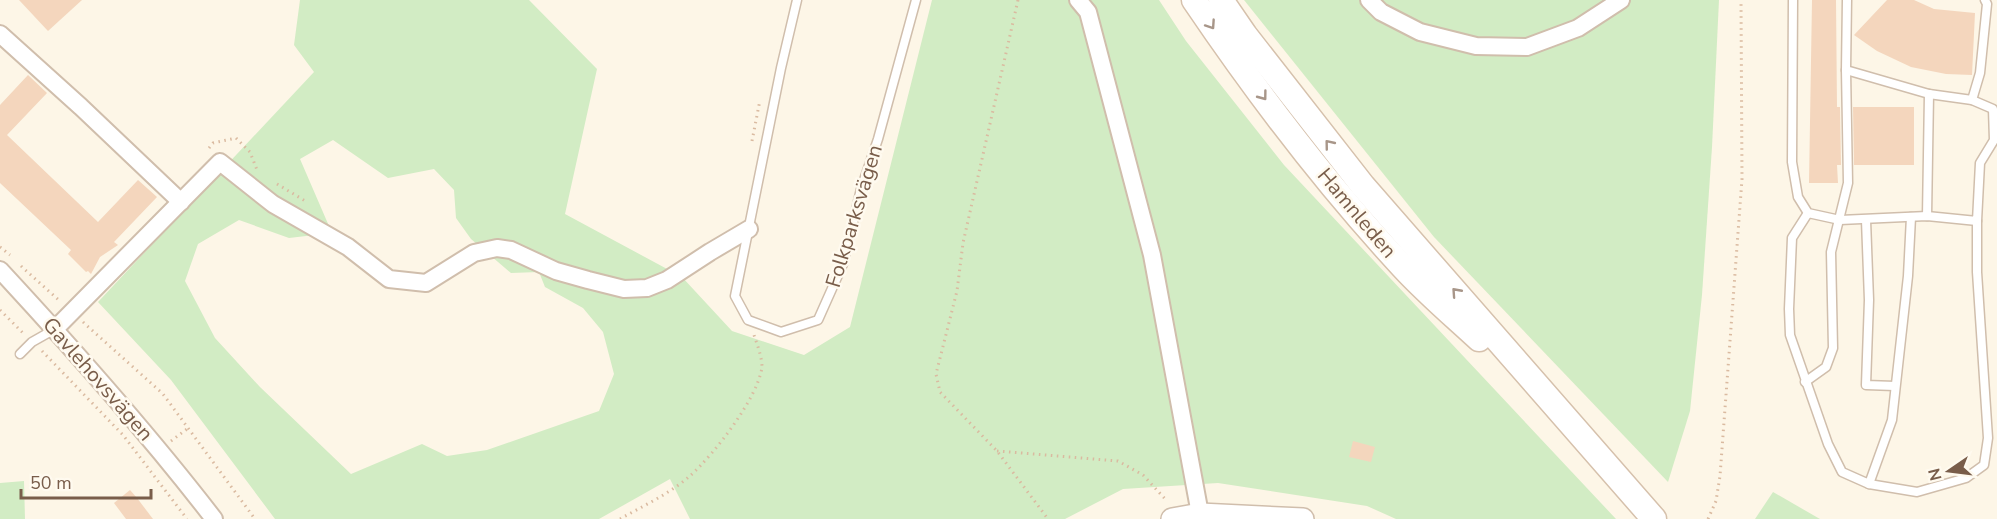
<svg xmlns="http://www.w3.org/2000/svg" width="1997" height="519" viewBox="0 0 1997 519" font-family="'Nunito Sans',sans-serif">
  <rect width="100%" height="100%" fill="#fdf6e7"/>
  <g fill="#d2ecc4" fill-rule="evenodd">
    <path d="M 300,0 L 529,0 L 597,69 L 565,214 L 682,277 L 732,331 L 804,355 L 850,327 L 932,0 L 1159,0 L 1186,41 L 1284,165 L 1616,519 L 1396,519 L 1367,506 L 1218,483 L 1123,489 L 1065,519 L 690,519 L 670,479 L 599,519 L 275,519 L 171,380 L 98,302 L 314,72 L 294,45 ZM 333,140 L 388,178 L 434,169 L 454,190 L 456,218 L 471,239 L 511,273 L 539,272 L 545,287 L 583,308 L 603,332 L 614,374 L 599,411 L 487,450 L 447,456 L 422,444 L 351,474 L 260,387 L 215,338 L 185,281 L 198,244 L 239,220 L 289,238 L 332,233 L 300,159 Z"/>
    <polygon points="1244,0 1719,0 1712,147 1702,295 1690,411 1668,482 1434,237"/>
    <polygon points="24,481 25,519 0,519 0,483"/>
    <polygon points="1773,492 1820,519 1755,519"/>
  </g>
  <g fill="#f4d6bd">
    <polygon points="19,0 82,0 48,31"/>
    <polygon points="1812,0 1836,0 1837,107 1840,107 1841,165 1837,165 1838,183 1809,183"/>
    <polygon points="1887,0 1914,0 1934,9 1975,13 1972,75 1946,74 1911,67 1877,51 1854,35"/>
    <polygon points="28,75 47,93 7,135 98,222 138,180 157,197 114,242 118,245 100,257 91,274 88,271 86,272 68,254 71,250 0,183 0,105"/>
    <polygon points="1853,107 1914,107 1914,165 1854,165"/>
    <polygon points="1353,441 1375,447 1371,462 1349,457"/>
    <polygon points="130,490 137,498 153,519 126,519 114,503"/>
  </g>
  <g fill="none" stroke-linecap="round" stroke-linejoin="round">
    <defs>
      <g id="service">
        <polyline points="797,0 781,68 735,296 748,320 781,332 818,320 843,264 861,189 878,139 916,0"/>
        <polyline points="1793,0 1792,162 1798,197 1808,213 1840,220 1927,216 1977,221 1980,163 1994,140 1993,109 1972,100 1929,94 1846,70 1847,0"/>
        <polyline points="1972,100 1980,73 1987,4 1985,0"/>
        <polyline points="1808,213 1792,238 1789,309 1790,335 1828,444 1842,472 1869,484 1892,420 1908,276 1911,217"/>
        <polyline points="1927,216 1929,94"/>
        <polyline points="1866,220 1869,300 1866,385 1895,386"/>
        <polyline points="20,354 32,342 55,329"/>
        <polyline points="1805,382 1826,367 1833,348 1831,252 1848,183 1846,70"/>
        <polyline points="1869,484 1917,492 1966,478 1984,465 1988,438 1977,272 1977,221"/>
      </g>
      <g id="minor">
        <polyline points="1078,0 1088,12 1152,255 1200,514"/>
        <polyline points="1369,0 1381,12 1420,32 1476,46 1527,47 1578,28 1621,0"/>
        <polyline points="0,34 81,107 181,202"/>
        <path d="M 0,270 C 75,351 147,432 214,519"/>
        <polyline points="55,329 220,162 273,204 348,247 389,279 426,283 474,253 497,248 511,250 556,271 588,280 624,289 647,288 667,280 710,252 749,229"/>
      </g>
      <polyline id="tertiary" points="1172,519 1200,514 1303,519"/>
      <g id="secondary">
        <path d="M 1194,0 C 1257,93 1326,184 1403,267 C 1426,292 1453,315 1479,339"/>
        <polyline points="1221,0 1245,35 1363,186 1654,519"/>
      </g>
    </defs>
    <use href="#service" stroke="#d0beac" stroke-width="11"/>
    <use href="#minor" stroke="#d0beac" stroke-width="20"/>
    <use href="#tertiary" stroke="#d0beac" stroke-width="24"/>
    <use href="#secondary" stroke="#d6c1ac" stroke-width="27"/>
    <g stroke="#dabaa0" stroke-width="3" stroke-dasharray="1.5 4.5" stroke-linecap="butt">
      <polyline points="1018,0 963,243 957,291 936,374 940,392 997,451 1048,519"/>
      <polyline points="752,141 760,100"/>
      <polyline points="209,148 213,143 236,138 250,152 257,170"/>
      <polyline points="277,184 307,202"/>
      <polyline points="0,247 10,255"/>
      <polyline points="21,266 61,302"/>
      <polyline points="0,310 24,334"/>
      <polyline points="83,322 163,394 255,519"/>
      <polyline points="42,351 123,435 187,519"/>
      <polyline points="171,441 187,429"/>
      <polyline points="997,451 1118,461 1143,475 1167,501"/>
      <path d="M 620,519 C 643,506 671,493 691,475 C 714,454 758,398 762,367 C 762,357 757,344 754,335"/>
      <polyline points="1708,519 1716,501 1720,476 1742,179 1741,0"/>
    </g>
    <use href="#service" stroke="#fff" stroke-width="8"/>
    <use href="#minor" stroke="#fff" stroke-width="16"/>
    <use href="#tertiary" stroke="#fff" stroke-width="21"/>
    <use href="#secondary" stroke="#fff" stroke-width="24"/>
  </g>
  <defs><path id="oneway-chevron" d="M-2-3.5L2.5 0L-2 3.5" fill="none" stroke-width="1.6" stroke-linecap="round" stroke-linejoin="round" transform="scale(1.5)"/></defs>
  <g stroke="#a89689">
    <use href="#oneway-chevron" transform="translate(1211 25) rotate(56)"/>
    <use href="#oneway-chevron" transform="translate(1263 96) rotate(53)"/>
    <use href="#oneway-chevron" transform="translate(1329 144) rotate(-129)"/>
    <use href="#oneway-chevron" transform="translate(1456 292) rotate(-132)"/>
  </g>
  <g text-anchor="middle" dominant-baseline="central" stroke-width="5" stroke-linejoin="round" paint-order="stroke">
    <g font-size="21" fill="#795d4a" stroke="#fffaef">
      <text transform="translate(1357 213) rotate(50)">Hamnleden</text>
      <text transform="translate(854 216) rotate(-73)">Folkparksvägen</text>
      <text transform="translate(98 379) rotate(49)">Gavlehovsvägen</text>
    </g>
  </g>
  <g transform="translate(1949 471) rotate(256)" stroke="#fffaef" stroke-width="4.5" paint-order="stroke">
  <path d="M0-4.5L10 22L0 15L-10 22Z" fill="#795d4a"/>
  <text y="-9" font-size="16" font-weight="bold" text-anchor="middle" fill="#795d4a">N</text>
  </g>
  <path d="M21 489v9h130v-9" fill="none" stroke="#795d4a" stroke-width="3"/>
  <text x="30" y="489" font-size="18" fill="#795d4a" stroke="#fffaef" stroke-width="4.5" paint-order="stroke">50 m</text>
</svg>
